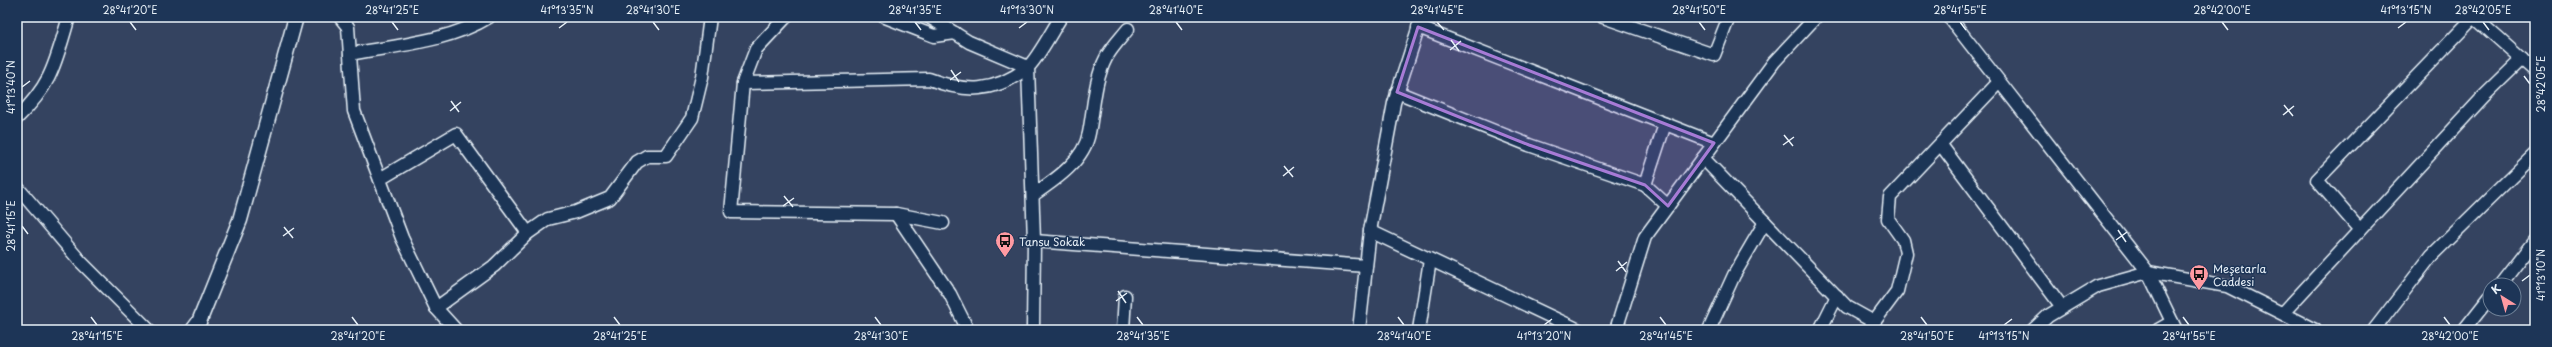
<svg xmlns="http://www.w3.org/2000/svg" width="2552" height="347" viewBox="0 0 2552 347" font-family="'Playpen Sans',sans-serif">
  <rect width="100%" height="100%" fill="#344360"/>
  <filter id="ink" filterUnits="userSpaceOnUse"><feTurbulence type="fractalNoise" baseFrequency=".025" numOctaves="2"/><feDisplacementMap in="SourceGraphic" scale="8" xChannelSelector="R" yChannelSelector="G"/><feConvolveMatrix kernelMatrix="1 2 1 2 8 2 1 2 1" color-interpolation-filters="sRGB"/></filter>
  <g filter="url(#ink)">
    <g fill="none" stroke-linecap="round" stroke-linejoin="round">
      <defs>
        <g id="minor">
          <polyline points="340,17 348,27 354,111 402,238 436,308 456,330"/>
          <polyline points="786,17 756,49 743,83 731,212 896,214 943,223"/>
          <polyline points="885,17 934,36 955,33"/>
          <polyline points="929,17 969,42 1028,67"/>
          <polyline points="1603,17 1714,55 1729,17"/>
          <polyline points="1949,17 2148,272 2176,330"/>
          <polyline points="1418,27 1714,143"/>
          <path d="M 350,54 C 394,46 451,41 489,17"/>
          <polyline points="1028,67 1034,241 1033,330"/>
          <path d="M 743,83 L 929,79 C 966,93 994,93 1027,68 C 1037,60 1053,29 1061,17"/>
          <polyline points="1397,92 1529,145 1645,185 1668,206"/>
          <path d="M 17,118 C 53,83 55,63 69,17"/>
          <polyline points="1941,145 2062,307"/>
          <polyline points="1703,158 1847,307 1874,322"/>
          <polyline points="380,179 456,134 528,233"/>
          <polyline points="1645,185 1665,124"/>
          <polyline points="17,187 80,261 149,330"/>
          <path d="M 1033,195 C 1055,180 1084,161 1089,133 C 1094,108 1094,81 1106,58 C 1111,48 1121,38 1128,29"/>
          <polyline points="896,214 950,294 968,330"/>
          <polyline points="2360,230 2317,180 2474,17 2535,71"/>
          <polyline points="1370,231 1579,330"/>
          <polyline points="1034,241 1366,266"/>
          <polyline points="2500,285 2535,240"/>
          <polyline points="436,308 494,266 528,233 548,219 576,212 610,198 637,162 647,156 666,156 692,118 702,77 710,17"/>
          <polyline points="2283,313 2484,96 2522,59"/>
          <polyline points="1123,330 1125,296"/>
          <polyline points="1359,330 1370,231 1394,103 1422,17"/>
          <polyline points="1419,330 1430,260"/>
          <polyline points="1616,330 1645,237 1774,62 1816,17"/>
          <polyline points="1709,330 1734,275 1765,222"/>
          <polyline points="1820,330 1837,296"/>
          <polyline points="1871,330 1874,322 1897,291 1906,253 1903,240 1888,219 1890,197 1999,82"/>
          <polyline points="2033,330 2048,316 2098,286 2148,272 2227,286 2315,330"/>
          <polyline points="2158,330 2172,322"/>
          <polyline points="2374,330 2432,255 2535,154"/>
          <polyline points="2464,330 2490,297"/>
        </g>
        <polyline id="tertiary" points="193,330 199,322 240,220 296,17"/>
      </defs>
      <use href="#minor" stroke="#e8f1f8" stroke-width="15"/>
      <use href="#tertiary" stroke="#e8f1f8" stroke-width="17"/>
      <use href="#minor" stroke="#1d3557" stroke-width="12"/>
      <use href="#tertiary" stroke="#1d3557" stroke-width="14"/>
    </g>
  </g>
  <path fill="#a77bd6" fill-opacity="0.2" stroke="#a77bd6" stroke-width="3" stroke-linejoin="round" d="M 1418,27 L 1714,143 L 1668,206 L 1645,185 L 1529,145 L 1397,92 Z"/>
  <path fill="none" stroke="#e8f1f8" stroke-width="1.5" d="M 130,22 L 136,30M 392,22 L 398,30M 653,22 L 659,30M 915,22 L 921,30M 1176,22 L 1182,30M 1437,22 L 1444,30M 1699,22 L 1705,30M 1960,22 L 1966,30M 2222,22 L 2228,30M 2483,22 L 2489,30M 559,28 L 567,22M 1019,28 L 1027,22M 2398,28 L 2406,22M 1451,40 L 1459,51M 1450,50 L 1461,41M 951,70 L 959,82M 2524,76 L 2530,84M 950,80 L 961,72M 22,87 L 30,81M 451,101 L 459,112M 2284,105 L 2293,116M 450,111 L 461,102M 2283,115 L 2294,106M 1784,135 L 1793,146M 1783,145 L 1794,137M 1284,166 L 1293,177M 1283,176 L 1294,167M 784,196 L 793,207M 783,206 L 794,198M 22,226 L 28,234M 284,227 L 293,238M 2118,230 L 2126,242M 283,236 L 294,228M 2116,240 L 2127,232M 1618,261 L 1626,272M 1616,271 L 1627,262M 2522,281 L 2530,275M 1118,291 L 1126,303M 1116,301 L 1127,293M 91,317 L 97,325M 352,317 L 358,325M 614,317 L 620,325M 875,317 L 881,325M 1137,317 L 1143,325M 1398,317 L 1404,325M 1660,317 L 1666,325M 1921,317 L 1927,325M 2183,317 L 2189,325M 2444,317 L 2450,325M 1544,325 L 1552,319M 2004,325 L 2012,319"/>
  <defs>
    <symbol id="bus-pin" viewBox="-11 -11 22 30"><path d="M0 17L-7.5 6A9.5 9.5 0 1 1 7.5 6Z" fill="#ff9aa2" stroke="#1d3557"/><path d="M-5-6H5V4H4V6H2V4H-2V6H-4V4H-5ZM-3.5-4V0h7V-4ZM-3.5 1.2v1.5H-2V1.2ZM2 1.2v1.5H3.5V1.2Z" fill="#111"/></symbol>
  </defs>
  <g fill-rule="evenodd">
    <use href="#bus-pin" x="994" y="230" width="22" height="30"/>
    <use href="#bus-pin" x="2188" y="263" width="22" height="30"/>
  </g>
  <g text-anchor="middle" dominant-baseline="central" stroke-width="3" stroke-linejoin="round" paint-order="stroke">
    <g font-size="11" fill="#e8f1f8" stroke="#1d3557" text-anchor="start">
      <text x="1019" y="241">Tansu Sokak</text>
      <text x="2213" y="268">Meşetarla<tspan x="2213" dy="13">Caddesi</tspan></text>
    </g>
  </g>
  <rect width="2552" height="347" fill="none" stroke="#1d3557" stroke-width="44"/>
  <g transform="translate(2502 297) rotate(323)"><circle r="19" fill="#1d3557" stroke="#6e8097"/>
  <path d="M0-3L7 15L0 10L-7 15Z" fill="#ff9aa2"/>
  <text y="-6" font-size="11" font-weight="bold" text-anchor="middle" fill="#e8f1f8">K</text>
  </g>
  <rect x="22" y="22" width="2508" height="303" fill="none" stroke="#e8f1f8" stroke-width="1.5"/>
  <g font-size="10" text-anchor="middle" fill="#e8f1f8">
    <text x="130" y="14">28°41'20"E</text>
    <text x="392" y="14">28°41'25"E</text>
    <text x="567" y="14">41°13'35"N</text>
    <text x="653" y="14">28°41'30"E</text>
    <text x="915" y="14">28°41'35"E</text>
    <text x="1027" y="14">41°13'30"N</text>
    <text x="1176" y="14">28°41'40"E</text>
    <text x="1437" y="14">28°41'45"E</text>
    <text x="1699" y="14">28°41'50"E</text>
    <text x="1960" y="14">28°41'55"E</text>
    <text x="2222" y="14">28°42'00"E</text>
    <text x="2406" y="14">41°13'15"N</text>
    <text x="2483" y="14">28°42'05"E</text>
    <text transform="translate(2541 84) rotate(-90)" y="4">28°42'05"E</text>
    <text transform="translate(11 87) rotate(-90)" y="4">41°13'40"N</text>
    <text transform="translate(11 226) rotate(-90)" y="4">28°41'15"E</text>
    <text transform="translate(2541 275) rotate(-90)" y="4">41°13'10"N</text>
    <text x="97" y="340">28°41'15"E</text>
    <text x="358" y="340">28°41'20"E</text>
    <text x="620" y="340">28°41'25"E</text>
    <text x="881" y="340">28°41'30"E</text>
    <text x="1143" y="340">28°41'35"E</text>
    <text x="1404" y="340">28°41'40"E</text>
    <text x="1544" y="340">41°13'20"N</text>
    <text x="1666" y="340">28°41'45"E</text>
    <text x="1927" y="340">28°41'50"E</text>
    <text x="2004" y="340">41°13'15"N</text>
    <text x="2189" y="340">28°41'55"E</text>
    <text x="2450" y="340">28°42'00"E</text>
  </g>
</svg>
